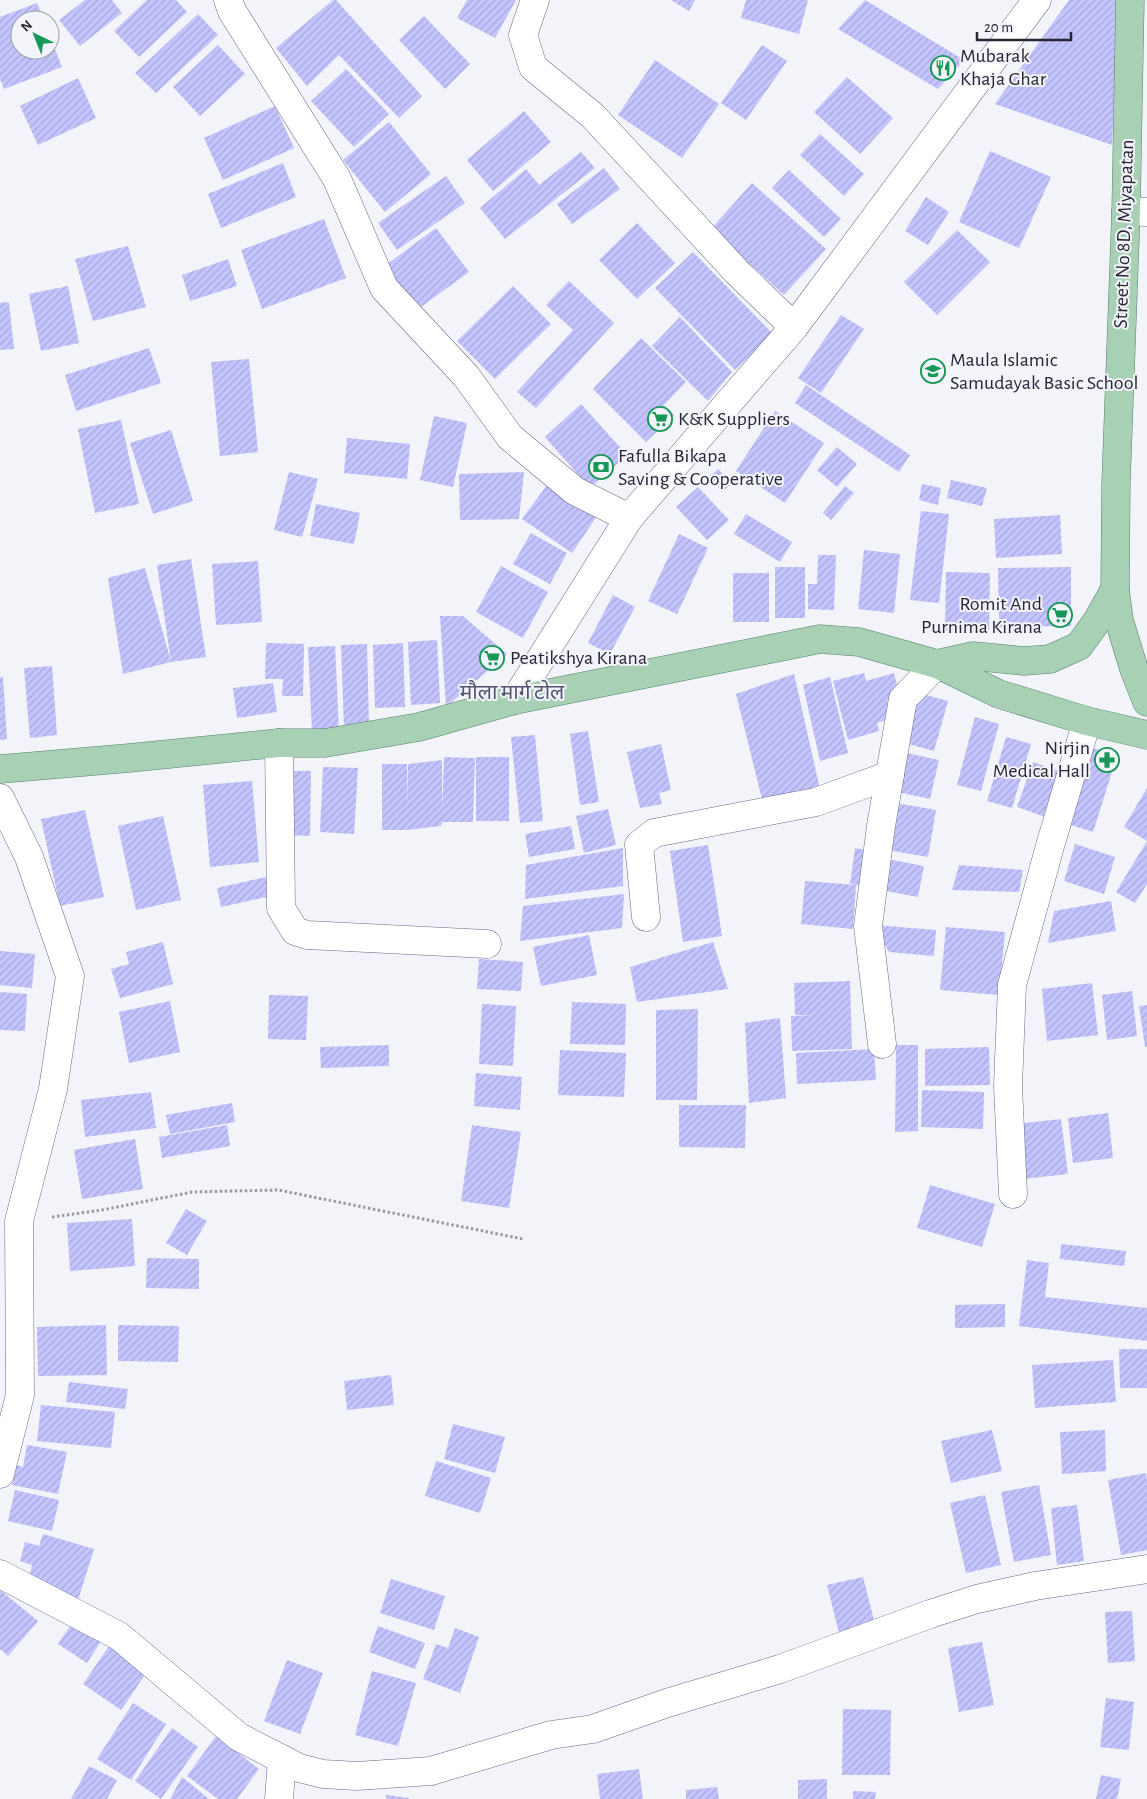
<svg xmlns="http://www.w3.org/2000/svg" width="1147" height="1799" viewBox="0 0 1147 1799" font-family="'Alegreya Sans','Noto Sans Devanagari',sans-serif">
  <defs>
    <pattern id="building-hatch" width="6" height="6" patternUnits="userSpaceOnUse" patternTransform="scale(1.25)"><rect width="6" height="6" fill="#c4c4fe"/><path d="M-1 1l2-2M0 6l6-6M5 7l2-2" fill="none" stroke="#a8a8da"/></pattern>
  </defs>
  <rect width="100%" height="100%" fill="#f3f3fa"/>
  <g fill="url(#building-hatch)">
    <polygon points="85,0 112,0 122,13 80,46 59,20"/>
    <polygon points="147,0 176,0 187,12 139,57 114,31"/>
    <polygon points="333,0 336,0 422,96 399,118 339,55 307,86 276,48"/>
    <polygon points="467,0 516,0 495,38 457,18"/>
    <polygon points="671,0 695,0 689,11"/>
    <polygon points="746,0 808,0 799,34 741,18"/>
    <polygon points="865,0 964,60 938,89 838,29"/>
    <polygon points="1069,0 1119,0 1112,145 995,104"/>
    <polygon points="37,3 44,20 20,20 20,50 50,50 50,36 62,67 4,89 0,79 0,17"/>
    <polygon points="198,14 218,35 156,93 135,73"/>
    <polygon points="424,16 470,64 445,89 399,40"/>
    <polygon points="218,45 245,74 200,116 173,87"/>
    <polygon points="762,45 787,61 746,120 721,103"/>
    <polygon points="655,60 719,104 682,158 618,115"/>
    <polygon points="346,69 389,114 354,147 311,101"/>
    <polygon points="847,77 893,118 860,154 814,112"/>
    <polygon points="78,78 96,118 38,145 20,106"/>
    <polygon points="275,106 294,148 223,180 204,138"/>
    <polygon points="524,111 551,142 493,191 467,160"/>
    <polygon points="389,122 431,174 385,212 343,160"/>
    <polygon points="820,134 864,174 844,196 800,155"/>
    <polygon points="990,151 1051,177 1019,248 959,222"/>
    <polygon points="581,152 595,168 505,239 480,208 526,169 539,185"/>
    <polygon points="283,163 296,197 221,228 208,194"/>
    <polygon points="604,168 620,189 572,224 557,204"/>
    <polygon points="789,170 841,219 824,237 772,188"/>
    <polygon points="446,176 465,203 397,250 378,223"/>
    <polygon points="752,183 826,249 784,295 711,229"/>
    <polygon points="926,197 949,212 928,245 905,231"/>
    <polygon points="324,219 346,278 262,309 241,250"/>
    <polygon points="637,223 675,263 637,299 599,260"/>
    <polygon points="436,228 469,272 414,312 382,268"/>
    <polygon points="957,230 990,262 937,315 904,282"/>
    <polygon points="128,246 146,307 93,321 75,259"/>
    <polygon points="693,252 773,334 735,370 655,288"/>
    <polygon points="228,259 237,286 190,301 182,275"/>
    <polygon points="569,281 614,323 536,408 517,392 573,330 546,305"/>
    <polygon points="68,286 79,343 41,351 29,294"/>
    <polygon points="513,286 551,324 495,379 457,341"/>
    <polygon points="9,302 14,349 0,350 0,303"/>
    <polygon points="841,315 864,329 821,393 798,378"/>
    <polygon points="680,317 732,372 708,401 652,346"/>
    <polygon points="641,338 686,382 664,405 674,415 646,442 593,389"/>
    <polygon points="149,348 161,383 76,411 65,375"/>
    <polygon points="249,359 258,452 220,456 211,362"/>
    <polygon points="806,385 910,455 899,472 795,403"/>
    <polygon points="581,404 627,455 590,488 545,437"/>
    <polygon points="775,411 824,443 785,503 736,471"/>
    <polygon points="434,416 467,423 453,487 420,480"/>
    <polygon points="121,420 139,504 95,513 78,429"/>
    <polygon points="171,430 193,501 153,514 130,443"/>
    <polygon points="347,438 410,444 407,479 344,473"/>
    <polygon points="837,447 857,464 837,487 817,470"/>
    <polygon points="718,469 732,483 722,492 709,477"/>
    <polygon points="289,472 318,479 302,537 274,530"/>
    <polygon points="524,472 519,519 460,520 459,474"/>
    <polygon points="951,480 987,488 982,506 947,498"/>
    <polygon points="550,481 597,516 572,553 522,519"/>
    <polygon points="922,484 941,488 938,505 919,500"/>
    <polygon points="845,486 854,493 831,520 823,513"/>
    <polygon points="698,487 729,520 707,540 676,507"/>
    <polygon points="316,504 360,513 354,544 310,536"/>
    <polygon points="921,511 949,514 939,603 910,600"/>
    <polygon points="746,514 792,542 780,562 734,534"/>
    <polygon points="1060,515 1062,554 996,558 994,519"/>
    <polygon points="531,533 567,553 550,584 513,564"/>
    <polygon points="679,534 708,548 677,614 648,601"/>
    <polygon points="864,550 900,554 894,613 858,609"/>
    <polygon points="818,555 836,555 834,610 808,609 808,584 817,584"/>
    <polygon points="191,559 206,657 171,662 123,674 108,578 145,568 171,662 157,565"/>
    <polygon points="258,561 262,622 216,625 212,564"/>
    <polygon points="501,566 548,592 523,638 476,612"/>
    <rect x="775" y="567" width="30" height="51"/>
    <polygon points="1071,567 1071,626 999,627 998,568"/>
    <polygon points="946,572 990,573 989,632 945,631"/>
    <rect x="733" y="573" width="36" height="49"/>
    <polygon points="613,595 635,607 610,654 588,643"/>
    <polygon points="440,616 463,616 507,654 446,707"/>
    <polygon points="437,640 440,703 411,705 408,642"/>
    <polygon points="266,643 304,644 303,696 282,696 283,679 265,679"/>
    <polygon points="403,643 405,707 375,708 373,645"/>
    <polygon points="367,644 369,728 344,729 341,645"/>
    <polygon points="335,646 339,731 312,732 308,647"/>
    <polygon points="52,666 57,735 30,738 24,668"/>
    <polygon points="864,673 866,681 894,673 900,697 887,701 892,718 877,723 879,731 848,740 833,681"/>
    <polygon points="794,674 820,789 762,799 736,694"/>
    <polygon points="0,677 3,677 7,739 0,740"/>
    <polygon points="830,677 848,753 820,761 803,685"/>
    <polygon points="273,683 277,712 237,718 233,688"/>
    <polygon points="915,692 948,701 934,751 901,742"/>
    <polygon points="975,717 999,724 981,791 957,785"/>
    <polygon points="588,731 599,802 580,805 570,734"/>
    <polygon points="535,735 543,821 520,823 511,737"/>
    <polygon points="1006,737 1031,744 1012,808 987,801"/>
    <polygon points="661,744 671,790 659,793 662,804 640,808 627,752"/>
    <polygon points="1087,746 1117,756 1093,832 1062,822"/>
    <polygon points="902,752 939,760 930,799 893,791"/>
    <polygon points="444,757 475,758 473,822 442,822 441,826 407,830 382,830 382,764 407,764 408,809 408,764 442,760 442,814"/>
    <rect x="476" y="757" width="33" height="64"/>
    <polygon points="1033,762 1067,774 1051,819 1017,807"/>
    <polygon points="323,767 358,768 354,834 320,832"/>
    <polygon points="291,771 311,771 310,836 289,835"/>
    <polygon points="252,781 259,862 210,867 203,785"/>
    <polygon points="1147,788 1147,884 1135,903 1116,892 1147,841 1124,827"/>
    <polygon points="896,803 936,810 928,857 887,850"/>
    <polygon points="608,809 616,845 584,853 576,816"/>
    <polygon points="85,810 104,897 60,906 41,819"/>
    <polygon points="163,816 181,900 136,910 118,826"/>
    <polygon points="571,826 575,849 529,857 525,834"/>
    <polygon points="1075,844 1115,857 1104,894 1064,881"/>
    <polygon points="708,845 722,936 683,942 670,851"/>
    <polygon points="623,848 623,886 525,899 526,865"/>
    <polygon points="855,848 871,851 866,886 850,884"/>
    <polygon points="887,859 924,866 918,897 881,890"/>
    <polygon points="959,865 1023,870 1019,892 952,890"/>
    <polygon points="271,876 275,895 221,907 217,888"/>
    <polygon points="805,881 856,885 853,929 801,924"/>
    <polygon points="624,894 622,928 520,941 523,906"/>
    <polygon points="1111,901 1116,931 1048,943 1054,911"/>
    <polygon points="874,925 936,930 934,956 889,952"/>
    <polygon points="946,927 1005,932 999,995 940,990"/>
    <polygon points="589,935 597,975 541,986 533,947"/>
    <polygon points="163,942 173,984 120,998 111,969 129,964 126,952"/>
    <polygon points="713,942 728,989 637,1002 630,967"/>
    <polygon points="0,951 35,954 32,988 0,985"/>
    <polygon points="479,959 523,962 521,991 477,989"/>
    <polygon points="850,981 852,1049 792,1051 791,1016 816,1015 795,1015 794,983"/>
    <polygon points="1092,983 1098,1035 1047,1041 1042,989"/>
    <polygon points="1132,991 1137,1036 1107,1040 1102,995"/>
    <polygon points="0,992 27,994 25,1031 0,1030"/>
    <polygon points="269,995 308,996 306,1040 268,1039"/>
    <polygon points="170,1001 180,1052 129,1063 119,1012"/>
    <polygon points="572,1002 626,1004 625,1045 570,1044"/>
    <polygon points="482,1004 516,1006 513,1066 479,1064"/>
    <polygon points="1147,1005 1147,1047 1145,1047 1139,1006"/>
    <polygon points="698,1009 697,1100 656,1100 656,1010"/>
    <polygon points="780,1018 786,1098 749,1103 745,1023"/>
    <polygon points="389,1045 389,1066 321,1068 320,1047"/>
    <polygon points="896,1045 918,1045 918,1131 895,1132"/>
    <polygon points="989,1047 990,1085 925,1086 925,1049"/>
    <polygon points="874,1049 876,1080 797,1084 796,1053"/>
    <polygon points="560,1050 626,1053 624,1097 558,1095"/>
    <polygon points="476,1073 522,1077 520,1110 474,1106"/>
    <polygon points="922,1090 984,1092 983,1129 921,1127"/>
    <polygon points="151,1092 156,1128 85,1137 81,1100"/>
    <polygon points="232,1103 235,1122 170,1134 166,1115"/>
    <polygon points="679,1105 746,1105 745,1148 679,1147"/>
    <polygon points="1108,1113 1113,1158 1073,1163 1068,1118"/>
    <polygon points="1061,1119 1068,1174 1022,1179 1015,1124"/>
    <polygon points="227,1125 230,1146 162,1158 159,1137"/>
    <polygon points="472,1125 521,1132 509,1208 461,1201"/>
    <polygon points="135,1139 143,1189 82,1199 74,1150"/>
    <polygon points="930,1185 995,1204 982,1247 917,1228"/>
    <polygon points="186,1209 207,1221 187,1255 166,1243"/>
    <polygon points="132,1219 135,1266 70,1271 67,1223"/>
    <polygon points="1061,1244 1126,1251 1124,1266 1060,1259"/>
    <polygon points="147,1258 199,1259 199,1289 146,1288"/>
    <polygon points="1027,1260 1049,1263 1045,1297 1147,1308 1147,1341 1019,1326"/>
    <polygon points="1005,1304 1005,1327 955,1328 955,1305"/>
    <polygon points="106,1325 107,1375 38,1376 37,1327"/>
    <polygon points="118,1325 179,1326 178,1362 118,1361"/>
    <polygon points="1119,1349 1147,1349 1147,1388 1120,1388"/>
    <polygon points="1113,1360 1116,1402 1035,1408 1032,1365"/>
    <polygon points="391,1375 394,1405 347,1410 344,1381"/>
    <polygon points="69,1382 128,1389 125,1409 66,1402"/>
    <polygon points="41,1405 115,1412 111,1448 37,1441"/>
    <polygon points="453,1424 505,1437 495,1473 444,1459"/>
    <polygon points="992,1430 1002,1471 951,1483 941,1441"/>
    <polygon points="1105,1430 1106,1471 1062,1474 1060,1432"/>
    <polygon points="27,1445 67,1452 58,1494 12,1485 16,1465 23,1467"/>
    <polygon points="436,1461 491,1478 480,1513 425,1496"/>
    <polygon points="1146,1473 1147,1481 1147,1550 1121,1555 1108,1480"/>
    <polygon points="1039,1485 1051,1555 1014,1562 1001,1492"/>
    <polygon points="15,1490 59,1500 52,1531 8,1521"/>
    <polygon points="985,1495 1001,1565 966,1573 950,1503"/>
    <polygon points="1077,1505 1084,1561 1057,1565 1051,1508"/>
    <polygon points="43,1534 94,1549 78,1600 27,1585 32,1565 20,1561 25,1542 39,1546"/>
    <polygon points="863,1577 877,1632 841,1641 827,1585"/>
    <polygon points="391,1579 445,1596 434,1630 380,1613"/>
    <polygon points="0,1590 38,1621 8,1656 0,1649"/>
    <polygon points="1132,1611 1135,1661 1108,1663 1105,1612"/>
    <polygon points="72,1623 101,1641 87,1663 58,1644"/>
    <polygon points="378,1626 425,1643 415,1669 369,1652"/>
    <polygon points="455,1628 479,1637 460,1693 423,1679 436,1644 448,1648"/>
    <polygon points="982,1642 994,1705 959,1712 948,1648"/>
    <polygon points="109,1646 147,1672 121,1710 83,1684"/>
    <polygon points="287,1660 323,1673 300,1734 264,1721"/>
    <polygon points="372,1671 416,1683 398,1746 355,1735"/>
    <polygon points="1106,1698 1134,1702 1129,1750 1100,1747"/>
    <polygon points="133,1703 166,1724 131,1780 97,1759"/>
    <polygon points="843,1709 891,1710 890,1775 842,1775"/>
    <polygon points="172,1728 198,1747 161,1799 135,1781"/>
    <polygon points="216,1736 259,1769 237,1799 218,1799 187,1776"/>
    <polygon points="89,1766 117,1780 107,1799 71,1799"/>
    <polygon points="639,1769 643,1799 600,1799 597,1774"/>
    <polygon points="1101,1775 1121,1779 1117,1799 1096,1799"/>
    <polygon points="182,1777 209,1799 170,1799"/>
    <polygon points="827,1779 827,1799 798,1799 798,1780"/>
    <polygon points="717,1787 719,1799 686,1799 686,1790"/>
    <polygon points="853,1791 876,1792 875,1799 853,1799"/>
    <polygon points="386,1795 409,1798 409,1799 386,1799"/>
  </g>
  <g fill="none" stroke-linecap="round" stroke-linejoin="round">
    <defs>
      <g id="minor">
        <polyline points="228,0 232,11 337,179 384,288 466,376 510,437 575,491 629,518"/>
        <polyline points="535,0 523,35 533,67 593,116 737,272 794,327"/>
        <polyline points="1126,211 1147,212"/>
        <polyline points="515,700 629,518 794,327 1037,0"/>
        <polyline points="279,743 281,908 295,931 307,935 487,944"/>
        <polyline points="0,798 29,857 70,976 53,1089 19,1221 20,1395 0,1474"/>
        <polyline points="646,917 639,845 654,833 816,802 890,775"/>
        <polyline points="882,1044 868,926 881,826 903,699 937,664"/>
        <polyline points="1013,1194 1008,1086 1012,985 1050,846 1087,721"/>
        <polyline points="0,1574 119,1636 239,1737 299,1768 323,1774 357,1776 431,1771 551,1735 593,1729 667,1703 780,1669 930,1614 977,1599 1035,1586 1147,1569"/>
        <polyline points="279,1799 282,1759"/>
      </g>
      <g id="major">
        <polyline points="1130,0 1126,211 1116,483 1115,589 1119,620 1134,669 1147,702"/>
        <polyline points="937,664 973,656 1024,661 1050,659 1079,646 1097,621 1115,589"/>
        <polyline points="0,769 129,758 279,743 325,743 419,727 515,700 820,639 859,642 937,664 999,694 1087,721 1147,735"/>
      </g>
    </defs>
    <use href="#minor" stroke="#696987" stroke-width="29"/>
    <use href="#major" stroke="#548168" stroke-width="29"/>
    <polyline stroke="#9a9aa3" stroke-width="3" stroke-dasharray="2.5 2.5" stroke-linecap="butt" points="52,1217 102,1210 192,1192 278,1190 523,1239"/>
    <use href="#minor" stroke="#fff" stroke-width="28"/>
    <use href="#major" stroke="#a7d0b5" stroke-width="28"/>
  </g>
  <defs>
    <symbol id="restaurant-ring" viewBox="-11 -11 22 22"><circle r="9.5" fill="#f3f3fa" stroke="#169857" stroke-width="1.5"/><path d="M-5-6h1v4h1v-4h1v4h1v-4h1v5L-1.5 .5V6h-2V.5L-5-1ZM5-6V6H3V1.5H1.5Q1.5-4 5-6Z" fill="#169857"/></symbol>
    <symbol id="school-ring" viewBox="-11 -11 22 22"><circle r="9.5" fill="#f3f3fa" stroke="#169857" stroke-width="1.5"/><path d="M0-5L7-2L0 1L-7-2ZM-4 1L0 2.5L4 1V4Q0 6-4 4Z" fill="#169857"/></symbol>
    <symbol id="supermarket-ring" viewBox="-11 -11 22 22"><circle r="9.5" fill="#f3f3fa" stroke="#169857" stroke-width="1.5"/><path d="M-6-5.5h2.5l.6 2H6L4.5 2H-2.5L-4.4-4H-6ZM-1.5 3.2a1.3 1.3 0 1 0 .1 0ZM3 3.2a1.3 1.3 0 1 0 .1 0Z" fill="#169857"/></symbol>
    <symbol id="bank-ring" viewBox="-11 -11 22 22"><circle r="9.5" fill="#f3f3fa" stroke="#169857" stroke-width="1.5"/><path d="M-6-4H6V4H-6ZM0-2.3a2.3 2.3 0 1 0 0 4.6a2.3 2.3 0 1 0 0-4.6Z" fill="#169857"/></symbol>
    <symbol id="pharmacy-ring" viewBox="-11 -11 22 22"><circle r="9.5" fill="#f3f3fa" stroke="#169857" stroke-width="1.5"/><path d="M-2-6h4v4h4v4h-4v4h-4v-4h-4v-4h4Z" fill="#169857"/></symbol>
  </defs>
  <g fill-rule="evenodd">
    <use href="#restaurant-ring" x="929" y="54" width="28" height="28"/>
    <use href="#school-ring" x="919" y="357" width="28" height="28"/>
    <use href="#supermarket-ring" x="646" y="405" width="28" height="28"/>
    <use href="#bank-ring" x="587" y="453" width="28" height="28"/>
    <use href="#supermarket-ring" x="1046" y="601" width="28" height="28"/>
    <use href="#supermarket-ring" x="478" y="644" width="28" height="28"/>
    <use href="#pharmacy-ring" x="1093" y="746" width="28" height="28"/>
  </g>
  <g text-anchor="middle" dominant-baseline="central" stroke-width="4" stroke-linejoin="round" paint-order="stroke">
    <g font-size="20" fill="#262733" stroke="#f3f3fa" text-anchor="start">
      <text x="960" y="56">Mubarak<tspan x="960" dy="23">Khaja Ghar</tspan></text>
      <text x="950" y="360">Maula Islamic<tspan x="950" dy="23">Samudayak Basic School</tspan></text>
      <text x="678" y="419">K&amp;K Suppliers</text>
      <text x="618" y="456">Fafulla Bikapa<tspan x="618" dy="23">Saving &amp; Cooperative</tspan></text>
      <text x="1042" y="604" text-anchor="end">Romit And<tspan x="1042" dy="23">Purnima Kirana</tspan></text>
      <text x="510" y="658">Peatikshya Kirana</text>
      <text x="1090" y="748" text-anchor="end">Nirjin<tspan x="1090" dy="23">Medical Hall</tspan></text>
    </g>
    <g font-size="20" fill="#262733" stroke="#f3f3fa">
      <text transform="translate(1124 234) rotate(-88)">Street No 8D, Miyapatan</text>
    </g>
    <g font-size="21" fill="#545471" stroke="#f3f3fa">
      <text x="512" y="692">मौला मार्ग टोल</text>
    </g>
  </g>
  <g transform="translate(35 35) rotate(317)"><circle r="24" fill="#f3f3fa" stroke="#a1a1aa"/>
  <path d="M0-4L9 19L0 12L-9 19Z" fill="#169857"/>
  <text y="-8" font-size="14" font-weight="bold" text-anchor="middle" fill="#262733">N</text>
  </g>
  <path d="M977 32v8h94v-8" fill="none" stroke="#262733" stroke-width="2.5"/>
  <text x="984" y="32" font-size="15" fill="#262733" stroke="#f3f3fa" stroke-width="4" paint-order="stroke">20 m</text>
</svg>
